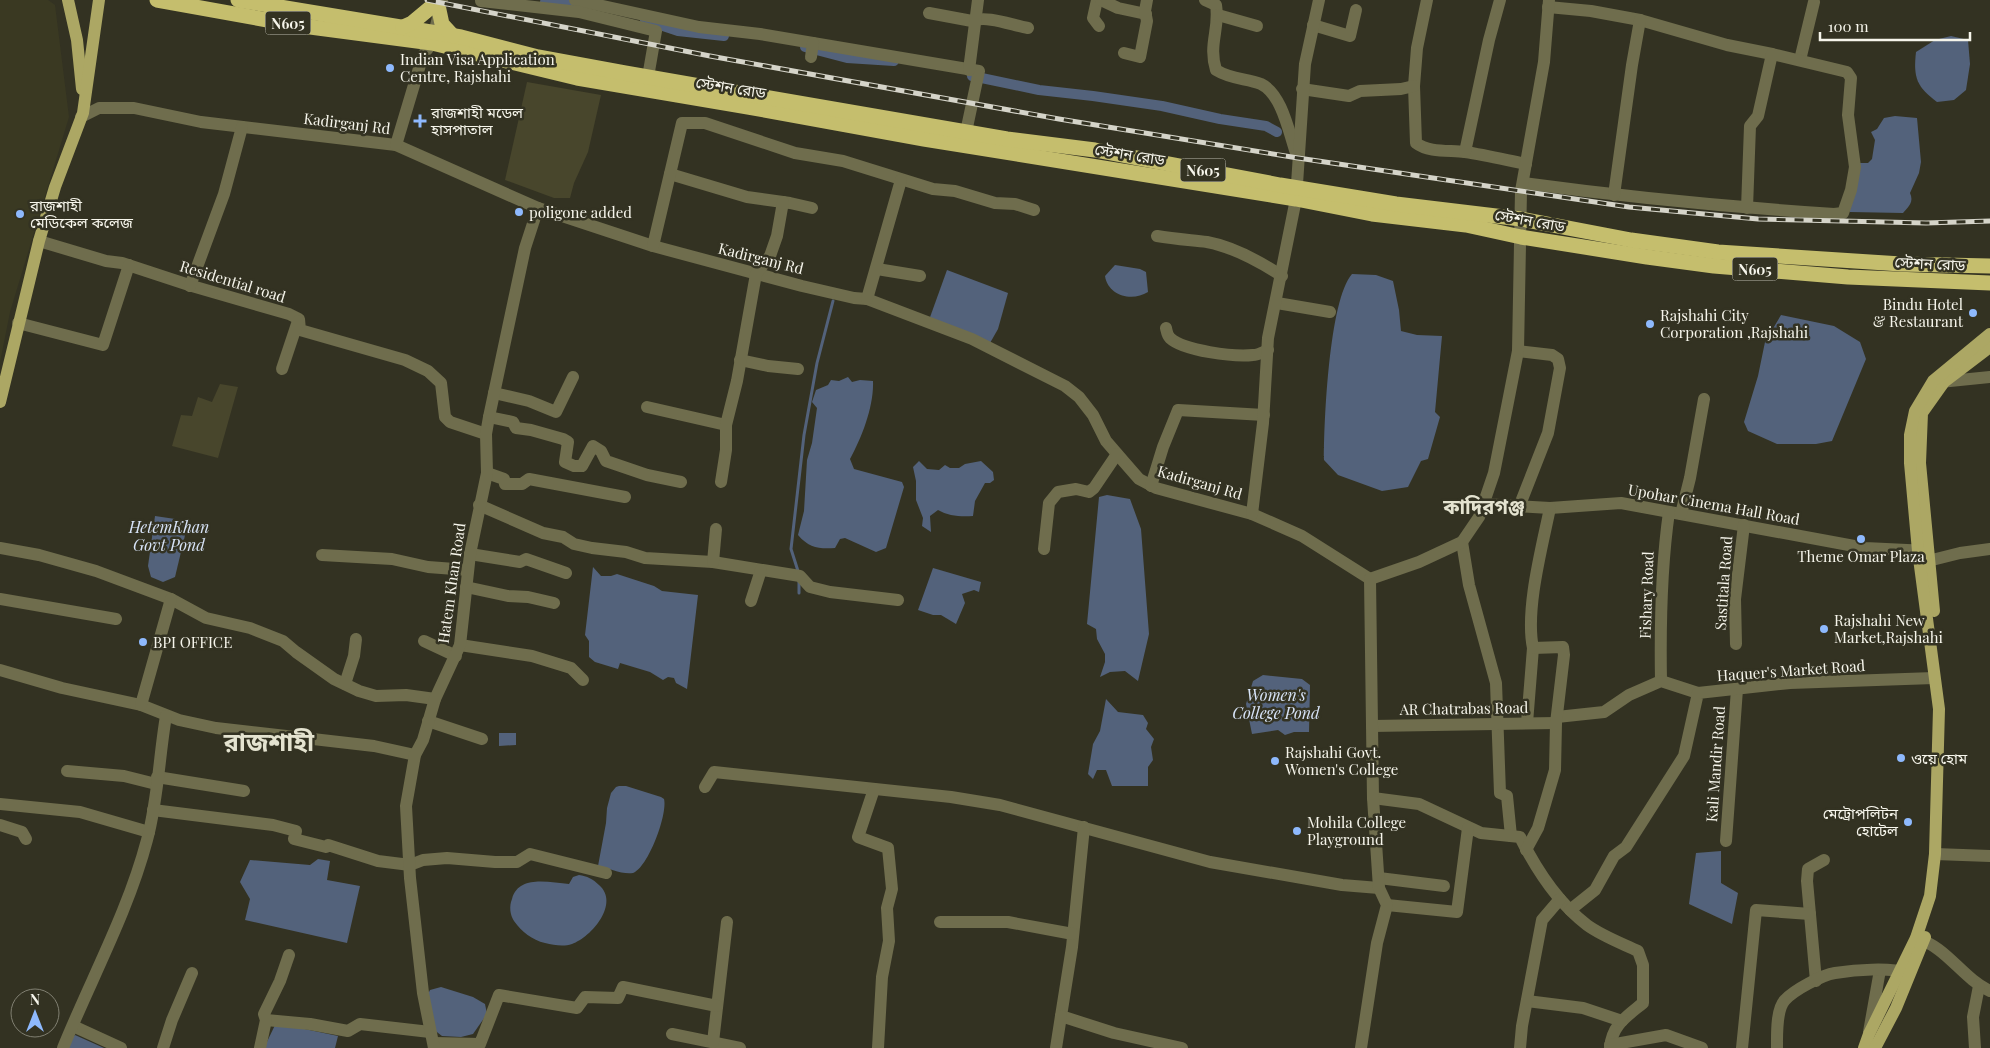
<svg xmlns="http://www.w3.org/2000/svg" width="1990" height="1048" viewBox="0 0 1990 1048" font-family="'Playfair Display','Noto Sans Bengali',serif">
  <rect width="100%" height="100%" fill="#333222"/>
  <polygon fill="#3a3922" points="0,0 48,0 55,5 69,117 10,312 0,362"/>
  <g fill="#48462c">
    <polygon points="527,82 601,95 588,152 574,183 570,198 554,198 505,180"/>
    <polygon points="220,384 238,387 218,458 172,446 181,415 192,416 198,397 212,402"/>
  </g>
  <g fill="#53627b">
    <path d="M 1951,36 L 1968,40 L 1970,64 L 1966,90 L 1954,100 L 1937,102 C 1917,87 1913,78 1916,52 L 1935,40 Z"/>
    <path d="M 1895,116 L 1917,118 L 1921,162 L 1919,173 L 1910,193 C 1914,202 1909,206 1903,213 L 1850,212 L 1849,208 L 1858,163 L 1868,163 L 1872,159 L 1875,140 L 1871,132 L 1877,129 L 1884,118 Z"/>
    <path d="M 1115,265 L 1140,269 L 1146,272 L 1148,292 C 1132,302 1108,296 1105,276 Z"/>
    <polygon points="947,270 1008,293 998,329 990,343 929,320"/>
    <path d="M 1352,274 L 1376,275 L 1393,281 L 1399,310 L 1401,331 L 1417,335 L 1442,336 L 1435,412 L 1440,417 L 1428,459 L 1421,461 L 1408,487 L 1382,491 L 1338,475 L 1324,460 C 1324,422 1329,300 1352,274 Z"/>
    <polygon points="1781,315 1834,326 1860,342 1866,359 1832,441 1816,444 1777,444 1748,431 1744,422 1758,376 1765,342"/>
    <path d="M 848,377 L 852,382 L 860,380 L 873,381 C 874,406 862,437 850,459 L 854,469 L 902,482 L 904,487 L 886,548 L 876,552 L 845,538 L 840,539 L 835,548 C 819,549 809,548 798,535 L 804,511 L 807,460 L 812,443 L 817,408 L 812,402 L 816,390 L 828,385 L 831,380 L 839,381 Z"/>
    <path d="M 919,461 L 927,469 L 939,470 L 945,465 L 950,468 L 959,468 L 965,464 L 981,461 L 993,472 L 994,480 L 990,483 L 985,483 L 975,501 L 973,516 C 961,517 948,516 938,510 L 930,516 L 931,532 L 922,526 L 923,518 L 916,500 L 916,481 L 913,467 Z"/>
    <polygon points="1107,495 1130,499 1141,529 1149,634 1138,681 1125,671 1110,672 1100,677 1105,662 1105,654 1097,639 1096,629 1087,624 1099,497"/>
    <polygon points="155,516 182,520 187,527 175,577 163,582 151,577 148,566"/>
    <polygon points="593,567 601,576 611,576 617,574 654,586 662,591 698,595 687,689 676,683 674,678 668,677 663,680 650,672 620,663 618,669 595,662 589,657 589,641 585,635"/>
    <polygon points="933,568 981,582 979,592 974,590 962,594 965,603 956,624 941,615 933,615 918,610"/>
    <polygon points="1263,675 1302,679 1310,685 1309,732 1294,732 1285,735 1278,730 1252,734 1246,704 1253,681"/>
    <polygon points="1106,699 1118,712 1143,715 1148,723 1146,729 1154,739 1151,747 1153,760 1148,767 1148,786 1112,786 1106,770 1097,770 1093,779 1088,774 1093,744 1100,731"/>
    <polygon points="499,733 516,733 516,745 499,746"/>
    <path d="M 619,786 L 626,786 L 661,797 L 664,799 C 668,814 648,868 633,873 C 623,875 608,868 598,866 L 606,823 L 607,808 L 611,793 L 616,787 Z"/>
    <polygon points="1721,851 1721,883 1738,893 1732,924 1689,904 1696,853"/>
    <polygon points="318,859 330,861 327,880 360,886 347,943 245,920 250,899 240,882 250,860 310,865"/>
    <path d="M 579,875 C 587,876 593,879 599,885 C 620,903 592,937 572,944 C 563,947 554,945 545,943 C 532,940 522,932 514,921 C 510,915 509,906 512,899 C 519,874 550,883 569,884 L 573,877 Z"/>
    <polygon points="441,987 473,997 485,1004 487,1014 473,1034 461,1037 442,1036 433,1029 426,998 430,990"/>
    <polygon points="276,1023 338,1036 335,1048 264,1048"/>
    <polygon points="75,1035 104,1048 68,1048 70,1040"/>
  </g>
  <g fill="none" stroke-linecap="round" stroke-linejoin="round">
    <g stroke="#53627b" stroke-width="3">
      <polyline points="798,571 791,549 804,435 817,363 833,301"/>
      <polyline points="799,581 799,593"/>
    </g>
    <g stroke="#53627b" stroke-width="10">
      <polyline points="545,2 583,6"/>
      <polyline points="645,20 678,31 724,36"/>
      <polyline points="805,47 847,58 894,61"/>
      <polyline points="972,76 1039,90 1093,96 1162,106 1220,119 1266,126 1277,132"/>
    </g>
    <g stroke="#6f6d4d" stroke-width="12">
      <polyline points="575,0 699,27 760,34 979,71 966,132"/>
      <polyline points="1097,0 1093,18 1099,26"/>
      <polyline points="1101,0 1118,8 1146,14"/>
      <path d="M 1205,0 L 1216,5 C 1220,29 1208,44 1216,70 C 1232,80 1247,78 1261,84 C 1282,94 1289,133 1296,153"/>
      <path d="M 1427,0 L 1417,48 L 1414,86 L 1416,143 C 1429,153 1450,150 1465,152 C 1485,155 1506,160 1526,164"/>
      <polyline points="481,1 579,12 656,31 648,77"/>
      <polyline points="1548,7 1591,11 1640,20 1727,45 1772,54"/>
      <path d="M 929,13 L 972,21 C 987,15 1011,25 1028,28"/>
      <polyline points="1218,15 1257,26"/>
      <polyline points="1313,25 1350,36 1356,10"/>
      <polyline points="1124,53 1140,57 1147,21 1145,11 1147,0"/>
      <polyline points="811,57 813,43"/>
      <polyline points="1800,60 1814,2"/>
      <polyline points="969,70 978,0"/>
      <polyline points="1302,89 1349,96 1360,91 1401,89 1414,86"/>
      <polyline points="81,117 99,108 134,108 201,122 396,145 538,208 653,246 802,286 854,298 867,299 972,339 1065,386 1079,397 1093,415 1106,441 1125,463 1139,479 1156,488 1252,514 1302,536 1370,579"/>
      <polyline points="396,145 423,55 432,43 442,0"/>
      <polyline points="1465,152 1489,40 1500,0"/>
      <polyline points="670,174 747,197 790,203 812,208"/>
      <path d="M 1523,183 C 1626,197 1730,207 1834,214 L 1843,213 L 1851,190 L 1855,167 L 1848,115 L 1851,78 L 1847,72 L 1772,54 L 1758,116 L 1750,126 L 1747,208"/>
      <polyline points="1614,195 1632,65 1640,20"/>
      <path d="M 1157,236 C 1174,239 1190,240 1207,242 C 1234,247 1259,261 1282,276"/>
      <polyline points="39,241 106,261 122,263 192,286 289,314 299,319 300,330 405,360 428,371 441,383 445,417 450,422 486,434"/>
      <polyline points="653,246 682,123 705,123 795,153 843,161 933,189 955,191 995,203 1015,204 1034,210"/>
      <polyline points="877,269 920,276"/>
      <polyline points="190,286 224,194 242,127"/>
      <polyline points="867,299 901,180"/>
      <polyline points="1277,303 1330,312"/>
      <polyline points="18,323 103,345 129,265"/>
      <path d="M 1166,328 C 1167,332 1167,335 1170,338 C 1184,351 1234,357 1253,355 C 1258,355 1263,352 1268,350"/>
      <polyline points="1518,351 1552,355 1558,359 1560,368 1548,433 1519,507"/>
      <polyline points="740,360 768,366 798,369"/>
      <polyline points="282,369 298,321"/>
      <polyline points="1940,382 1990,377"/>
      <polyline points="494,393 529,401 556,412 573,377"/>
      <polyline points="647,407 726,425"/>
      <polyline points="489,417 513,422 516,428 531,430 563,439 568,442 565,462 574,466 582,466 593,446 601,451 606,461 647,475 681,482"/>
      <polyline points="487,473 504,479 505,484 522,484 529,479 625,497"/>
      <polyline points="721,482 726,450 726,425 737,381 756,274 770,256 777,236 783,202"/>
      <polyline points="1151,486 1163,447 1178,410 1264,415"/>
      <polyline points="1483,504 1550,508 1621,503 1865,548 1928,551"/>
      <polyline points="479,505 543,533 563,537 574,544 592,548 626,552 645,558 713,562 800,576 810,587 830,592 898,600"/>
      <polyline points="1252,514 1263,423 1268,338 1296,199 1305,64 1319,0"/>
      <polyline points="1681,514 1690,478 1704,399"/>
      <polyline points="1462,542 1469,585 1496,683 1500,793 1507,796 1511,836"/>
      <polyline points="0,548 39,555 96,571 171,599 206,618 250,628 283,641 296,652 334,679 359,691 376,696 406,695 435,699"/>
      <polyline points="1044,549 1049,503 1058,492 1076,489 1089,492 1094,488 1117,454"/>
      <polyline points="470,554 520,562 526,559 566,573"/>
      <polyline points="322,555 392,559 428,567 468,570"/>
      <polyline points="713,562 716,529"/>
      <polyline points="1920,563 1960,553 1990,549"/>
      <polyline points="466,587 508,596 528,597 554,603"/>
      <polyline points="0,599 116,619"/>
      <polyline points="751,601 761,570"/>
      <polyline points="424,641 456,656"/>
      <polyline points="1736,644 1735,599 1744,525"/>
      <polyline points="460,645 532,656 571,668 583,680"/>
      <polyline points="0,670 62,688 141,705 179,720 216,728 374,746 415,755"/>
      <path d="M 1661,681 C 1660,624 1661,568 1669,512"/>
      <polyline points="345,684 354,656 356,639"/>
      <polyline points="141,705 171,599"/>
      <polyline points="1557,717 1604,712 1629,695 1661,681 1698,693"/>
      <polyline points="428,721 482,739"/>
      <polyline points="1527,723 1533,648"/>
      <polyline points="1372,726 1556,723"/>
      <polyline points="67,771 124,776 156,784"/>
      <polyline points="157,777 244,791"/>
      <polyline points="705,787 714,772 951,797 1000,805 1210,862 1342,885 1379,888"/>
      <polyline points="874,789 858,837 888,848 892,889 887,908 889,941 882,977 878,1048"/>
      <path d="M 1373,798 L 1419,804 L 1481,833 L 1520,837 C 1536,869 1558,903 1587,925 C 1602,936 1621,943 1638,951 L 1643,965 L 1643,1003 C 1626,1017 1612,1025 1610,1048"/>
      <polyline points="0,804 80,812 149,832"/>
      <polyline points="153,810 273,825 296,831 294,839 326,847 328,845 378,861 410,865 423,860 447,858 495,862 517,862 530,854 606,873"/>
      <polyline points="0,825 22,832 26,839"/>
      <polyline points="1084,827 1072,947 1061,1016 1114,1033 1182,1048"/>
      <polyline points="1726,841 1737,689"/>
      <path d="M 1526,850 L 1538,828 L 1555,770 L 1556,723 L 1564,655 L 1563,647 L 1533,648 C 1525,610 1542,547 1550,508"/>
      <polyline points="1935,854 1990,856"/>
      <polyline points="1379,878 1444,886"/>
      <polyline points="1387,905 1457,912 1468,828"/>
      <polyline points="1570,910 1595,890 1614,856 1626,847 1684,756 1698,693 1790,683 1934,678"/>
      <polyline points="940,922 1008,922 1073,934"/>
      <path d="M 1916,938 C 1947,947 1962,978 1990,991"/>
      <polyline points="1816,981 1807,881 1808,869 1824,860"/>
      <polyline points="1527,1001 1583,1008 1622,1021"/>
      <polyline points="266,1020 310,1024 348,1031 360,1024 430,1032"/>
      <polyline points="73,1026 121,1048"/>
      <polyline points="1869,1032 1880,970"/>
      <polyline points="672,1034 740,1048"/>
      <polyline points="713,1042 727,922"/>
      <polyline points="434,1043 480,1044 499,995 577,1008 585,997 618,998 623,987 717,1006"/>
      <polyline points="1610,1045 1666,1035 1702,1048"/>
      <path d="M 63,1048 C 91,979 128,912 147,840 C 158,800 159,757 166,716"/>
      <polyline points="163,1048 172,1020 192,973"/>
      <polyline points="260,1048 266,1020 264,1014 280,981 289,955"/>
      <polyline points="434,1048 423,993 410,878 406,806 415,755 423,740 435,699 460,645 470,554 487,473 486,434 489,417 525,248 538,208"/>
      <polyline points="1056,1048 1061,1016"/>
      <polyline points="1361,1048 1377,943 1387,905 1379,888 1373,798 1370,579 1419,562 1462,542 1479,517 1494,473 1518,351 1521,191 1544,62 1549,0"/>
      <polyline points="1520,1048 1522,1026 1542,920 1560,899"/>
      <polyline points="1742,1048 1756,910 1810,914"/>
      <path d="M 1777,1048 C 1777,1035 1776,1009 1785,1000 C 1794,990 1822,975 1835,973 C 1855,970 1889,967 1908,973"/>
      <polyline points="1975,1048 1973,1017 1979,986"/>
    </g>
    <g stroke="#aca764" stroke-width="12">
      <polyline points="68,0 77,40 82,89"/>
      <polyline points="0,402 39,241 55,187 83,113 99,0"/>
      <polyline points="1934,611 1920,463 1922,413 1944,382 1990,347"/>
      <polyline points="1864,1048 1869,1034 1916,938 1930,896 1935,854 1939,709 1918,551 1910,463 1910,435 1915,411 1933,381 1990,334"/>
      <polyline points="1875,1048 1896,1008 1925,937"/>
    </g>
    <g stroke="#c5be6d" stroke-width="15">
      <polyline points="157,0 295,25 432,43 577,78 748,107 924,139 1296,199 1372,214 1466,225 1521,237 1647,257 1714,266 1848,277 1990,283"/>
      <polyline points="238,0 461,37 538,57 625,73 1007,139 1095,150 1280,185 1396,204 1521,219 1631,240 1718,252 1901,264 1990,266"/>
      <polyline points="439,10 442,24 453,36"/>
      <polyline points="403,27 412,23 430,8"/>
    </g>
    <defs>
      <polyline id="rail" points="427,0 710,56 1059,119 1298,158 1629,207 1758,219 1926,223 1990,221"/>
    </defs>
    <use href="#rail" stroke="#d5d4c9" stroke-width="5"/>
    <use href="#rail" stroke="#333222" stroke-width="3" stroke-dasharray="9" stroke-linecap="butt"/>
  </g>
  <g fill="#8eb9fd" stroke="#333222" stroke-width="2">
    <circle cx="390" cy="68" r="5"/>
    <path d="M417.5 113.5h5v5h5v5h-5v5h-5v-5h-5v-5h5z"/>
    <circle cx="519" cy="212" r="5"/>
    <circle cx="20" cy="214" r="5"/>
    <circle cx="1973" cy="313" r="5"/>
    <circle cx="1650" cy="324" r="5"/>
    <circle cx="1861" cy="539" r="5"/>
    <circle cx="1824" cy="629" r="5"/>
    <circle cx="143" cy="642" r="5"/>
    <circle cx="1901" cy="758" r="5"/>
    <circle cx="1275" cy="761" r="5"/>
    <circle cx="1908" cy="822" r="5"/>
    <circle cx="1297" cy="831" r="5"/>
  </g>
  <g text-anchor="middle" dominant-baseline="central" stroke-width="5" stroke-linejoin="round" paint-order="stroke">
    <g fill="#333222" stroke="#bcbaaf" stroke-width="1">
      <rect x="265.5" y="11.5" width="45" height="23" rx="4"/>
      <rect x="1180.5" y="158.5" width="45" height="23" rx="4"/>
      <rect x="1732.5" y="257.5" width="45" height="23" rx="4"/>
    </g>
    <g font-size="14" font-weight="bold" fill="#f6f5eb">
      <text x="288" y="23">N605</text>
      <text x="1203" y="170">N605</text>
      <text x="1755" y="269">N605</text>
    </g>
    <g font-size="15" fill="#f6f5eb" stroke="#333222" text-anchor="start">
      <text x="400" y="59">Indian Visa Application<tspan x="400" dy="17">Centre, Rajshahi</tspan></text>
      <text x="431" y="112">রাজশাহী মডেল<tspan x="431" dy="17">হাসপাতাল</tspan></text>
      <text x="30" y="205">রাজশাহী<tspan x="30" dy="17">মেডিকেল কলেজ</tspan></text>
      <text x="529" y="212">poligone added</text>
      <text x="1963" y="304" text-anchor="end">Bindu Hotel<tspan x="1963" dy="17">&amp; Restaurant</tspan></text>
      <text x="1660" y="315">Rajshahi City<tspan x="1660" dy="17">Corporation ,Rajshahi</tspan></text>
      <text x="1861" y="556" text-anchor="middle">Theme Omar Plaza</text>
      <text x="1834" y="620">Rajshahi New<tspan x="1834" dy="17">Market,Rajshahi</tspan></text>
      <text x="153" y="642">BPI OFFICE</text>
      <text x="1285" y="752">Rajshahi Govt.<tspan x="1285" dy="17">Women's College</tspan></text>
      <text x="1911" y="758">ওয়ে হোম</text>
      <text x="1898" y="813" text-anchor="end">মেট্রোপলিটন<tspan x="1898" dy="17">হোটেল</tspan></text>
      <text x="1307" y="822">Mohila College<tspan x="1307" dy="17">Playground</tspan></text>
    </g>
    <g font-size="15" fill="#f6f5eb" stroke="#333222">
      <text transform="translate(731 87) rotate(9)">স্টেশন রোড</text>
      <text transform="translate(347 123) rotate(7)">Kadirganj Rd</text>
      <text transform="translate(1130 154) rotate(9)">স্টেশন রোড</text>
      <text transform="translate(1530 220) rotate(10)">স্টেশন রোড</text>
      <text transform="translate(761 258) rotate(14)">Kadirganj Rd</text>
      <text transform="translate(1930 263) rotate(3)">স্টেশন রোড</text>
      <text transform="translate(233 281) rotate(17)">Residential road</text>
      <text transform="translate(1200 482) rotate(16)">Kadirganj Rd</text>
      <text transform="translate(1714 504) rotate(10)">Upohar Cinema Hall Road</text>
      <text transform="translate(451 583) rotate(-82)">Hatem Khan Road</text>
      <text transform="translate(1723 583) rotate(-86)">Sastitala Road</text>
      <text transform="translate(1646 595) rotate(-88)">Fishary Road</text>
      <text transform="translate(1791 670) rotate(-4)">Haquer's Market Road</text>
      <text transform="translate(1464 708) rotate(-1)">AR Chatrabas Road</text>
      <text transform="translate(1715 764) rotate(-86)">Kali Mandir Road</text>
    </g>
    <g font-size="16" font-style="italic" fill="#d8e4f8" stroke="#333222">
      <text x="169" y="526">HetemKhan<tspan x="169" dy="18">Govt Pond</tspan></text>
      <text x="1276" y="694">Women's<tspan x="1276" dy="18">College Pond</tspan></text>
    </g>
    <g font-size="20" font-weight="bold" fill="#e4e3d0" stroke="#333222">
      <text x="1484" y="505">কাদিরগঞ্জ</text>
    </g>
    <g font-size="25" font-weight="bold" fill="#e4e3d0" stroke="#333222">
      <text x="269" y="740">রাজশাহী</text>
    </g>
  </g>
  <g transform="translate(35 1013)"><circle r="24" fill="#333222" stroke="#818072"/>
  <path d="M0-4L9 19L0 12L-9 19Z" fill="#8eb9fd"/>
  <text y="-8" font-size="14" font-weight="bold" text-anchor="middle" fill="#f6f5eb">N</text>
  </g>
  <path d="M1820 32v8h150v-8" fill="none" stroke="#f6f5eb" stroke-width="2.5"/>
  <text x="1828" y="32" font-size="15" fill="#f6f5eb" stroke="#333222" stroke-width="4" paint-order="stroke">100 m</text>
</svg>
